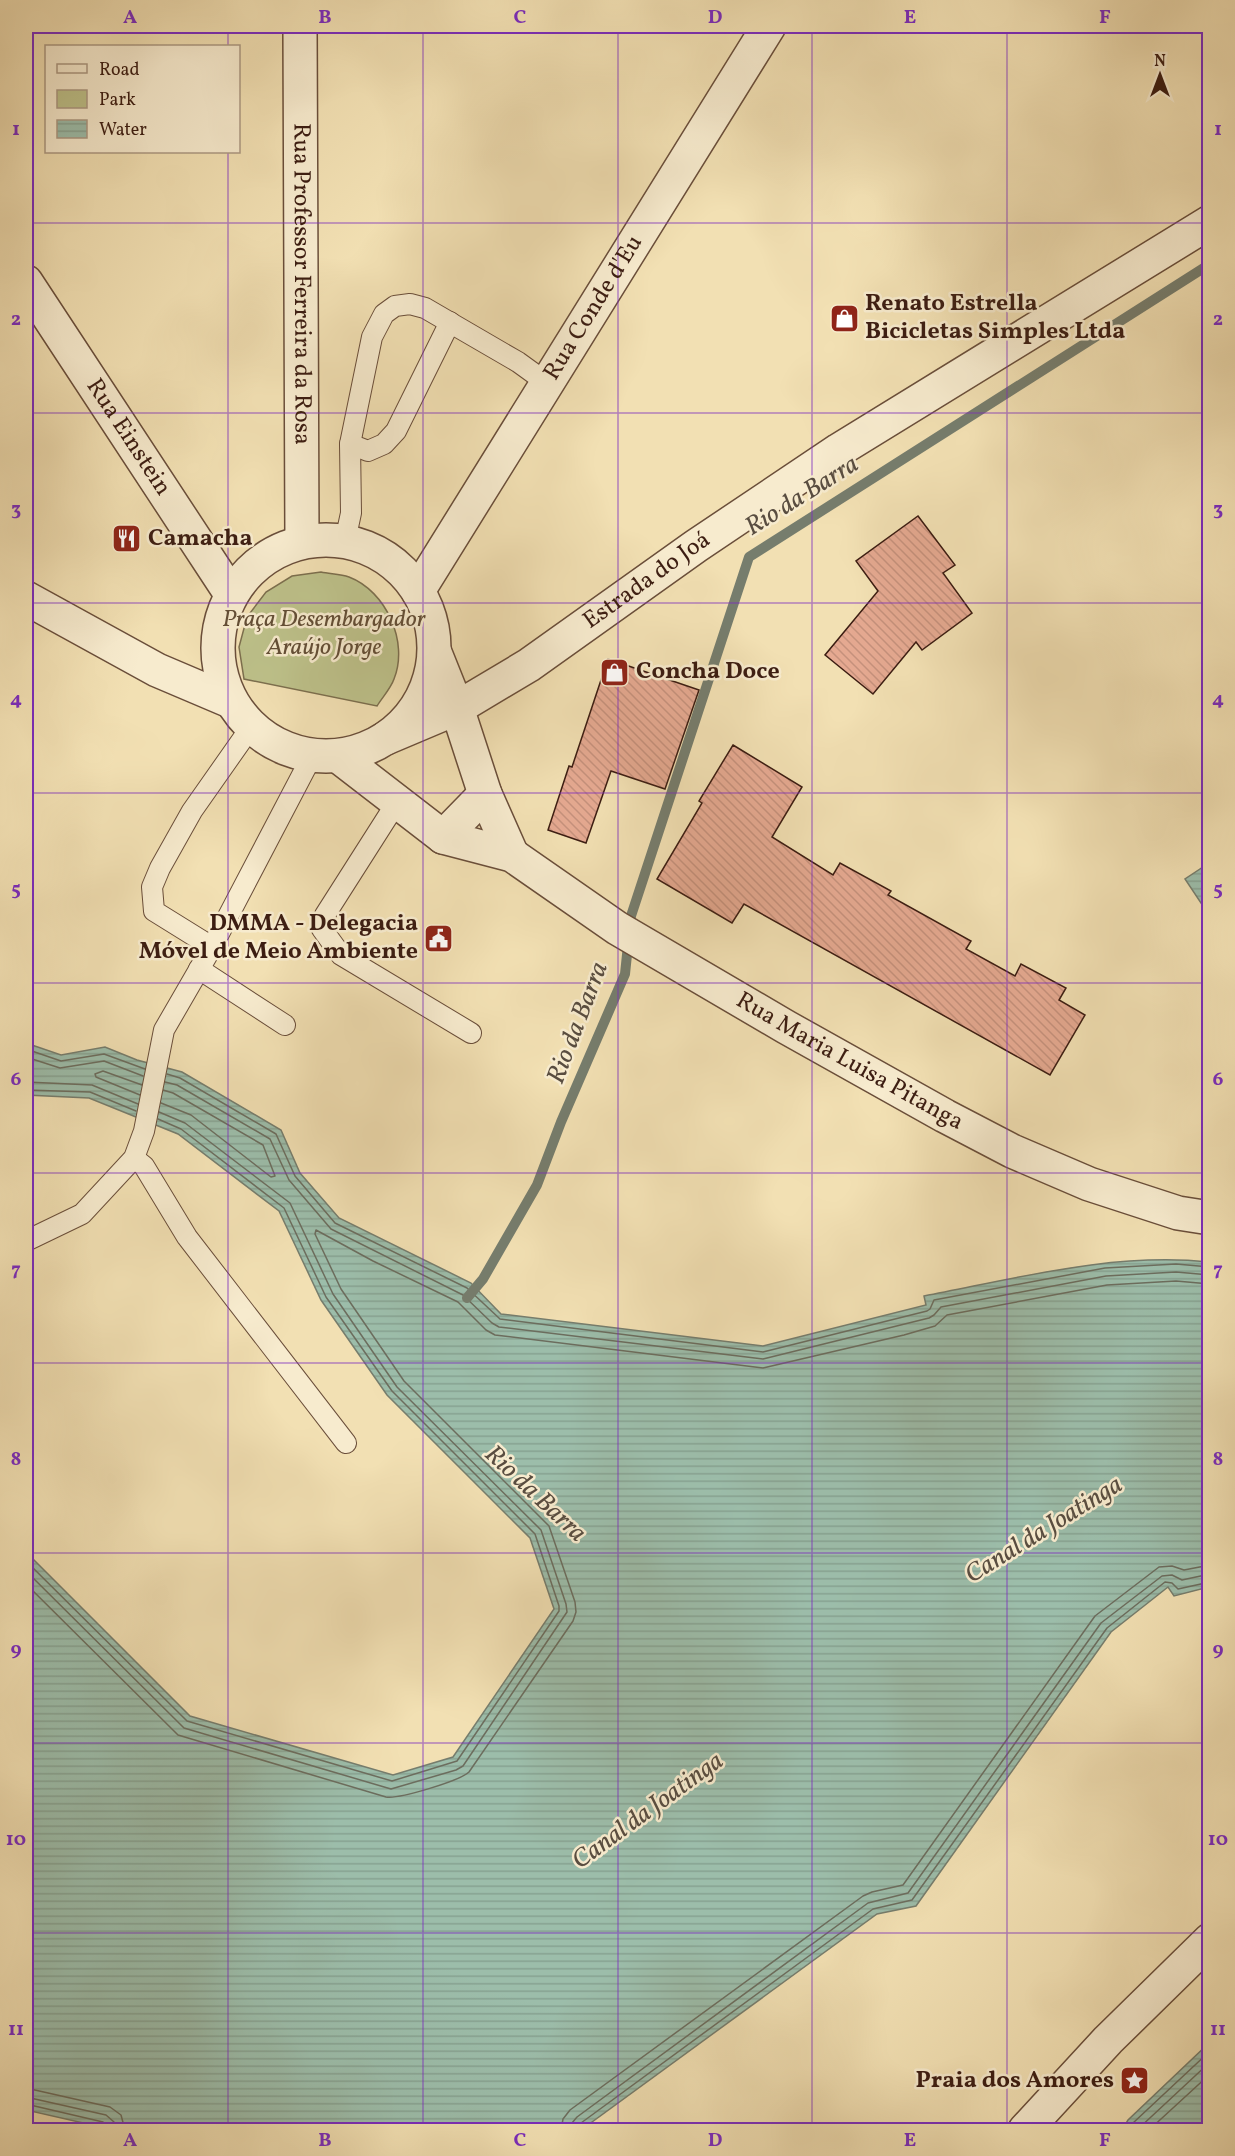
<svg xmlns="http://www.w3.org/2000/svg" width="1235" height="2156" viewBox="0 0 1235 2156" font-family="Vollkorn,serif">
  <defs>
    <pattern id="water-rules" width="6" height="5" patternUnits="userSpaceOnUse" patternTransform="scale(1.5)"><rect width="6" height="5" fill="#9cbdaa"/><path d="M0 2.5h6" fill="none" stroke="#87a291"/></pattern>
    <pattern id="building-back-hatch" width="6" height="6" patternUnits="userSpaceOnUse" patternTransform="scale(1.5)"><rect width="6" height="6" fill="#e5a991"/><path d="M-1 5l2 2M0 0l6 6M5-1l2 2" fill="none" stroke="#c5917c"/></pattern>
  </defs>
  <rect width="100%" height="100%" fill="#f2e0b3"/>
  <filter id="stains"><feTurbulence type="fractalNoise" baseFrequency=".00333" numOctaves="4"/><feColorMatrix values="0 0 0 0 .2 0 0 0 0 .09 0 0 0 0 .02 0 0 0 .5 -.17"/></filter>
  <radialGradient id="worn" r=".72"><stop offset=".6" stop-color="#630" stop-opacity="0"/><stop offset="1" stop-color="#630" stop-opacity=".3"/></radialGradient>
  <path fill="#bdc18a" stroke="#7c6f4e" stroke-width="1.5" d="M 321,572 C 330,574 340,574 349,577 C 386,591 409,642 394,679 C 391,688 382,698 377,706 L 244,679 L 239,647 L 247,617 L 266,592 L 292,576 Z"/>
  <g fill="url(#water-rules)" stroke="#767d6d" stroke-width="1.5">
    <polygon points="1203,867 1209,877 1209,915 1185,879"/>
    <path d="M 26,1043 L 61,1055 L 105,1047 L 137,1060 L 182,1072 L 281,1130 L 300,1173 L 339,1218 L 471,1283 L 501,1314 L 763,1346 L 926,1305 L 924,1296 C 1018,1278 1114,1252 1209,1262 L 1209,1587 L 1174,1596 L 1168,1587 L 1111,1632 L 916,1906 L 877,1914 L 581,2130 L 114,2130 L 26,2110 L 26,1552 L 190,1716 L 393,1775 L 453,1757 L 554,1609 L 530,1538 L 387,1395 L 321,1300 L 279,1211 L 178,1134 L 89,1098 L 26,1095 Z"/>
    <polygon points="1209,2043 1209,2130 1122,2130 1128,2120"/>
  </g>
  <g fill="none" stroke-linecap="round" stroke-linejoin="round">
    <g stroke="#6c6d5e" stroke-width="1.5">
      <polyline points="26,1049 61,1061 104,1054 145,1069"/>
      <polyline points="26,1057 60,1068 104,1061 143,1076"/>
      <polyline points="167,1074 180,1078 276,1134 295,1176 335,1223 467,1288 500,1319 763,1352 927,1311 930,1309 934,1300 1105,1268 1176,1264 1210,1267"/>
      <polyline points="26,1082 92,1085 138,1104"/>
      <polyline points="165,1082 177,1085 270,1139 289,1180 331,1229 463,1295 492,1323 499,1327 763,1359 929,1318 934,1315 941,1307 1106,1276 1176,1272 1210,1275"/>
      <polyline points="26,1090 90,1092 136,1111"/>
      <polyline points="140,1095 96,1077 95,1074 103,1071 142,1085"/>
      <polyline points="161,1103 191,1115 271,1177 275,1176 263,1145 173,1093 163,1090"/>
      <polyline points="26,1561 187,1721 392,1781 457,1761 559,1611 559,1606 535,1534 392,1391 326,1297 284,1208 181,1129 158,1119"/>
      <polyline points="26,1571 184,1728 391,1789 456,1770 463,1766 567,1612 566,1604 541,1530 397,1387 333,1294 290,1203 185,1123 159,1112"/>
      <path d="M 26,1584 L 178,1735 L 386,1797 C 400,1799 459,1781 469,1772 L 573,1621 L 576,1612 L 575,1602 L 549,1526 L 404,1381 L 341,1289 L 315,1234 L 316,1230 L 373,1261 L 458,1302 L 486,1330 L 495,1335 L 763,1368 L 904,1335 L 935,1326 L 947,1315 L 1107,1285 L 1176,1281 L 1210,1284"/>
      <polyline points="26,2088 110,2107 121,2115 125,2130"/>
      <polyline points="26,2097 106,2115 114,2122 116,2130"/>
      <polyline points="26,2104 103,2122 107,2125 108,2130"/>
      <polyline points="561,2130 563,2119 570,2110 863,1896 872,1892 903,1885 1095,1616 1159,1567 1172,1566 1184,1570 1210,1565"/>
      <polyline points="571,2130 572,2123 577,2117 868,1903 908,1893 1101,1623 1162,1576 1172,1575 1182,1580 1210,1574"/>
      <polyline points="578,2130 581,2123 873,1909 912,1900 1107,1628 1165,1582 1172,1583 1178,1589 1210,1582"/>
      <polyline points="1129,2130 1133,2123 1210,2051"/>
      <polyline points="1137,2130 1210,2062"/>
      <polyline points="1149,2130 1210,2074"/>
    </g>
    <polyline stroke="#767d6d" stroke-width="10" points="467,1298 483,1279 537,1185 561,1122 625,974 631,916 749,557 1210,264"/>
  </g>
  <g fill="url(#building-back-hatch)" stroke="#3c1d12" stroke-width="1.5">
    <polygon points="918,516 955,565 943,573 972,613 922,650 916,642 873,694 825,655 878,591 856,561"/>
    <polygon points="608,659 699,690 665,789 611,771 586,843 548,830 569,766 572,767"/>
    <polygon points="733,745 802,787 772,837 833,875 840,863 891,891 888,895 971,941 966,949 1015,976 1021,964 1066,988 1059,1000 1085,1015 1050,1075 744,904 732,923 657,879 702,803 699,801"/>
  </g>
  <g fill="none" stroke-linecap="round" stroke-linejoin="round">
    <defs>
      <g id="service">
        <polyline points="350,444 368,451 384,444 396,431 450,322"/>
        <polyline points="345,541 351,513 350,444 372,337 384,314 395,306 410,304 425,308 518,362 547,383"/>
        <polyline points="397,802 325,915 322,929 341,955 471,1033"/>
        <polyline points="212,947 154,911 152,887 160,868 192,811 251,727"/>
        <polyline points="199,969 285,1025"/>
        <polyline points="134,1158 144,1166 187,1237 346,1443"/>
        <polyline points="26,1241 82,1214 134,1158 144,1131 164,1030 212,947 312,756"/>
      </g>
      <g id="minor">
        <path id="s1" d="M 300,26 L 302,542"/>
        <path id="s2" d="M 418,591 L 769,26"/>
        <path id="s3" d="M 386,738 L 457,708 L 529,665 L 696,546 L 839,450 L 1210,222"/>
        <polyline points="1025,2130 1108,2040 1210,1940"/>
      </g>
      <g id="tertiary">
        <path id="s4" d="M 26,282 L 231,594"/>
        <circle cx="326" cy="648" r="108"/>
        <polyline points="26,598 157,670 230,701"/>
        <polyline points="435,653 457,708 485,794 512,855"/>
        <path id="s5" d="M 338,756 L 443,837 L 512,855 L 617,928 L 786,1027 L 945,1116 L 1012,1151 L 1089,1184 L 1178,1213 L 1210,1218"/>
        <polyline points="443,837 485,794"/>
      </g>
    </defs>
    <use href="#service" stroke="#6a4e3a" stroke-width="22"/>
    <use href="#minor" stroke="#6a4e3a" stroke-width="36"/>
    <use href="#tertiary" stroke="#6a4e3a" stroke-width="36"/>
    <use href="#service" stroke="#f7ebce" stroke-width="20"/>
    <use href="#minor" stroke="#f7ebce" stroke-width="33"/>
    <use href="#tertiary" stroke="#f7ebce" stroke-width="33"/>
  </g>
  <path fill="none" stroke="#7b2cbf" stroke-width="1.5" stroke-opacity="0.55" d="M 228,26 L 228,46M 423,26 L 423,2130M 618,26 L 618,2130M 812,26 L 812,2130M 1007,26 L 1007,2130M 228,152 L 228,2130M 26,223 L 1210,223M 26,413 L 1210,413M 26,603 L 1210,603M 26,793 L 1210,793M 26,983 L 1210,983M 26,1173 L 1210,1173M 26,1363 L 1210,1363M 26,1553 L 1210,1553M 26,1743 L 1210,1743M 26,1933 L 1210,1933"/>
  <defs>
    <symbol id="shop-square" viewBox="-11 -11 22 22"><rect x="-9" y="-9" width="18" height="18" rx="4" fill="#8f2418" stroke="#f7ebce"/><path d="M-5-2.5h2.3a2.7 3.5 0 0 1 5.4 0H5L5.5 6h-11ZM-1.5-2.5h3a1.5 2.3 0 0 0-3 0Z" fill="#fff"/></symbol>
    <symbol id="restaurant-square" viewBox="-11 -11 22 22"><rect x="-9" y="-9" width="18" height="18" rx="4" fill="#8f2418" stroke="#f7ebce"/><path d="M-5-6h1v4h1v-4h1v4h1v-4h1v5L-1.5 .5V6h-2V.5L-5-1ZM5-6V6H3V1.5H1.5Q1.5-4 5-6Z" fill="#fff"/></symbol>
    <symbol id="civic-square" viewBox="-11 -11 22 22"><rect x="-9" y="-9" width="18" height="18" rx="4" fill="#8f2418" stroke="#f7ebce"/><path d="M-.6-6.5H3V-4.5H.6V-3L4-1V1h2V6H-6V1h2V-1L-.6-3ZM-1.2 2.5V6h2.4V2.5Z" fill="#fff"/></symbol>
    <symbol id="sight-square" viewBox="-11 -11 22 22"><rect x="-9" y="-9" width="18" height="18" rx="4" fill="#8f2418" stroke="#f7ebce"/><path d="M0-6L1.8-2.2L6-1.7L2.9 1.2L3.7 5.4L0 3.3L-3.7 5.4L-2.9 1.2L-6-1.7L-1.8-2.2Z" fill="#fff"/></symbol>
  </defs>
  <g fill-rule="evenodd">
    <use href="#shop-square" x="828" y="302" width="33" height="33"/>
    <use href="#restaurant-square" x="110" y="522" width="33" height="33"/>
    <use href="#shop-square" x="598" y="656" width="33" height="33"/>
    <use href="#civic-square" x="422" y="922" width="33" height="33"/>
    <use href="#sight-square" x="1118" y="2064" width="33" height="33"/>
  </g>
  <g text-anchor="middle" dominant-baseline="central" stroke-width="5" stroke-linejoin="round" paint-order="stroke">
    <g font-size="24" fill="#3c1d12" stroke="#f7ebce">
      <text stroke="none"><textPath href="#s1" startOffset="258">Rua Professor Ferreira da Rosa</textPath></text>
      <text stroke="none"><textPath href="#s2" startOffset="333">Rua Conde d'Eu</textPath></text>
      <text stroke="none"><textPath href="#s4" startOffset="186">Rua Einstein</textPath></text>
      <text stroke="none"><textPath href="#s3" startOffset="306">Estrada do Joá</textPath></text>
      <text stroke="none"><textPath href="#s5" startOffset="600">Rua Maria Luisa Pitanga</textPath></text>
    </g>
    <g font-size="24" font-weight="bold" fill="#3c1d12" stroke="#f7ebce" text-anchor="start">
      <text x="865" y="304">Renato Estrella<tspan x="865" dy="28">Bicicletas Simples Ltda</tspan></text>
      <text x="148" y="539">Camacha</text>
      <text x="636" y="672">Concha Doce</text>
      <text x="418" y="924" text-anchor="end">DMMA - Delegacia<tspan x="418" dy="28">Móvel de Meio Ambiente</tspan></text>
      <text x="1114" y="2081" text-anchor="end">Praia dos Amores</text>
    </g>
    <g font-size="24" font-style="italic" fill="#634e36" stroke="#f7ebce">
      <text x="324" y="620">Praça Desembargador<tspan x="324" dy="28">Araújo Jorge</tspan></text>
    </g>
    <g font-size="26" font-style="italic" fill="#594d40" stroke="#f7ebce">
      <text transform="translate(802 496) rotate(-32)">Rio da Barra</text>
      <text transform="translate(578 1023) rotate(-69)">Rio da Barra</text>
      <text transform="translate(535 1494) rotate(43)">Rio da Barra</text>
      <text transform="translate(1044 1530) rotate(-32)">Canal da Joatinga</text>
      <text transform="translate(648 1811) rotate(-36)">Canal da Joatinga</text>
    </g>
  </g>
  <rect width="1235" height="2156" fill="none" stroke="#f2e0b3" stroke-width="66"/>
  <rect x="45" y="45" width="195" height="108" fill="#f7ebce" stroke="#ac9983" stroke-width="1.5"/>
  <rect x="57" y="64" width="30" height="9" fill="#f7ebce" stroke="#ac9983" stroke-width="1.5"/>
  <text x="99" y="75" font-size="18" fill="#3c1d12">Road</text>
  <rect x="57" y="90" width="30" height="18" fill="#bdc18a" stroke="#ac9983" stroke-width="1.5"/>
  <text x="99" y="105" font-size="18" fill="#3c1d12">Park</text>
  <rect x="57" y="120" width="30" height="18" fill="url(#water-rules)" stroke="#ac9983" stroke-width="1.5"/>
  <text x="99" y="135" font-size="18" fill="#3c1d12">Water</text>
  <g transform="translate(1160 75)" stroke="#f7ebce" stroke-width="4.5" paint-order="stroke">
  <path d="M0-4.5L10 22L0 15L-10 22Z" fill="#3c1d12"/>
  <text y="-9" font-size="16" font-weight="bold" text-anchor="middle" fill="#3c1d12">N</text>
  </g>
  <rect x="33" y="33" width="1169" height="2090" fill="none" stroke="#7b2cbf" stroke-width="2"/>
  <g font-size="20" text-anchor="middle" font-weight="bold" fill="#7b2cbf">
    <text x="130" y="23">A</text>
    <text x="325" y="23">B</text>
    <text x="520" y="23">C</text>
    <text x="715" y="23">D</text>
    <text x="910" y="23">E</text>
    <text x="1105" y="23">F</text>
    <text x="16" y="135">1</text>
    <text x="1218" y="135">1</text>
    <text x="16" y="325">2</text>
    <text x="1218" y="325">2</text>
    <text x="16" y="515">3</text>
    <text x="1218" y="515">3</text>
    <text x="16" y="705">4</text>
    <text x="1218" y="705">4</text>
    <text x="16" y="895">5</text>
    <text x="1218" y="895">5</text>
    <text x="16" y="1085">6</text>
    <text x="1218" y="1085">6</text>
    <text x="16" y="1275">7</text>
    <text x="1218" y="1275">7</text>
    <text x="16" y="1465">8</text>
    <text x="1218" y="1465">8</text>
    <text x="16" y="1655">9</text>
    <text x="1218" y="1655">9</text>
    <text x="16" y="1845">10</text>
    <text x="1218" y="1845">10</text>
    <text x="16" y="2035">11</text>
    <text x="1218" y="2035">11</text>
    <text x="130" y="2146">A</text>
    <text x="325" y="2146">B</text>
    <text x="520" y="2146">C</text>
    <text x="715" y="2146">D</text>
    <text x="910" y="2146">E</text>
    <text x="1105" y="2146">F</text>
  </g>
  <rect width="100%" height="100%" filter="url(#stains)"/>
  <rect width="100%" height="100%" fill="url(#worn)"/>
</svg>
